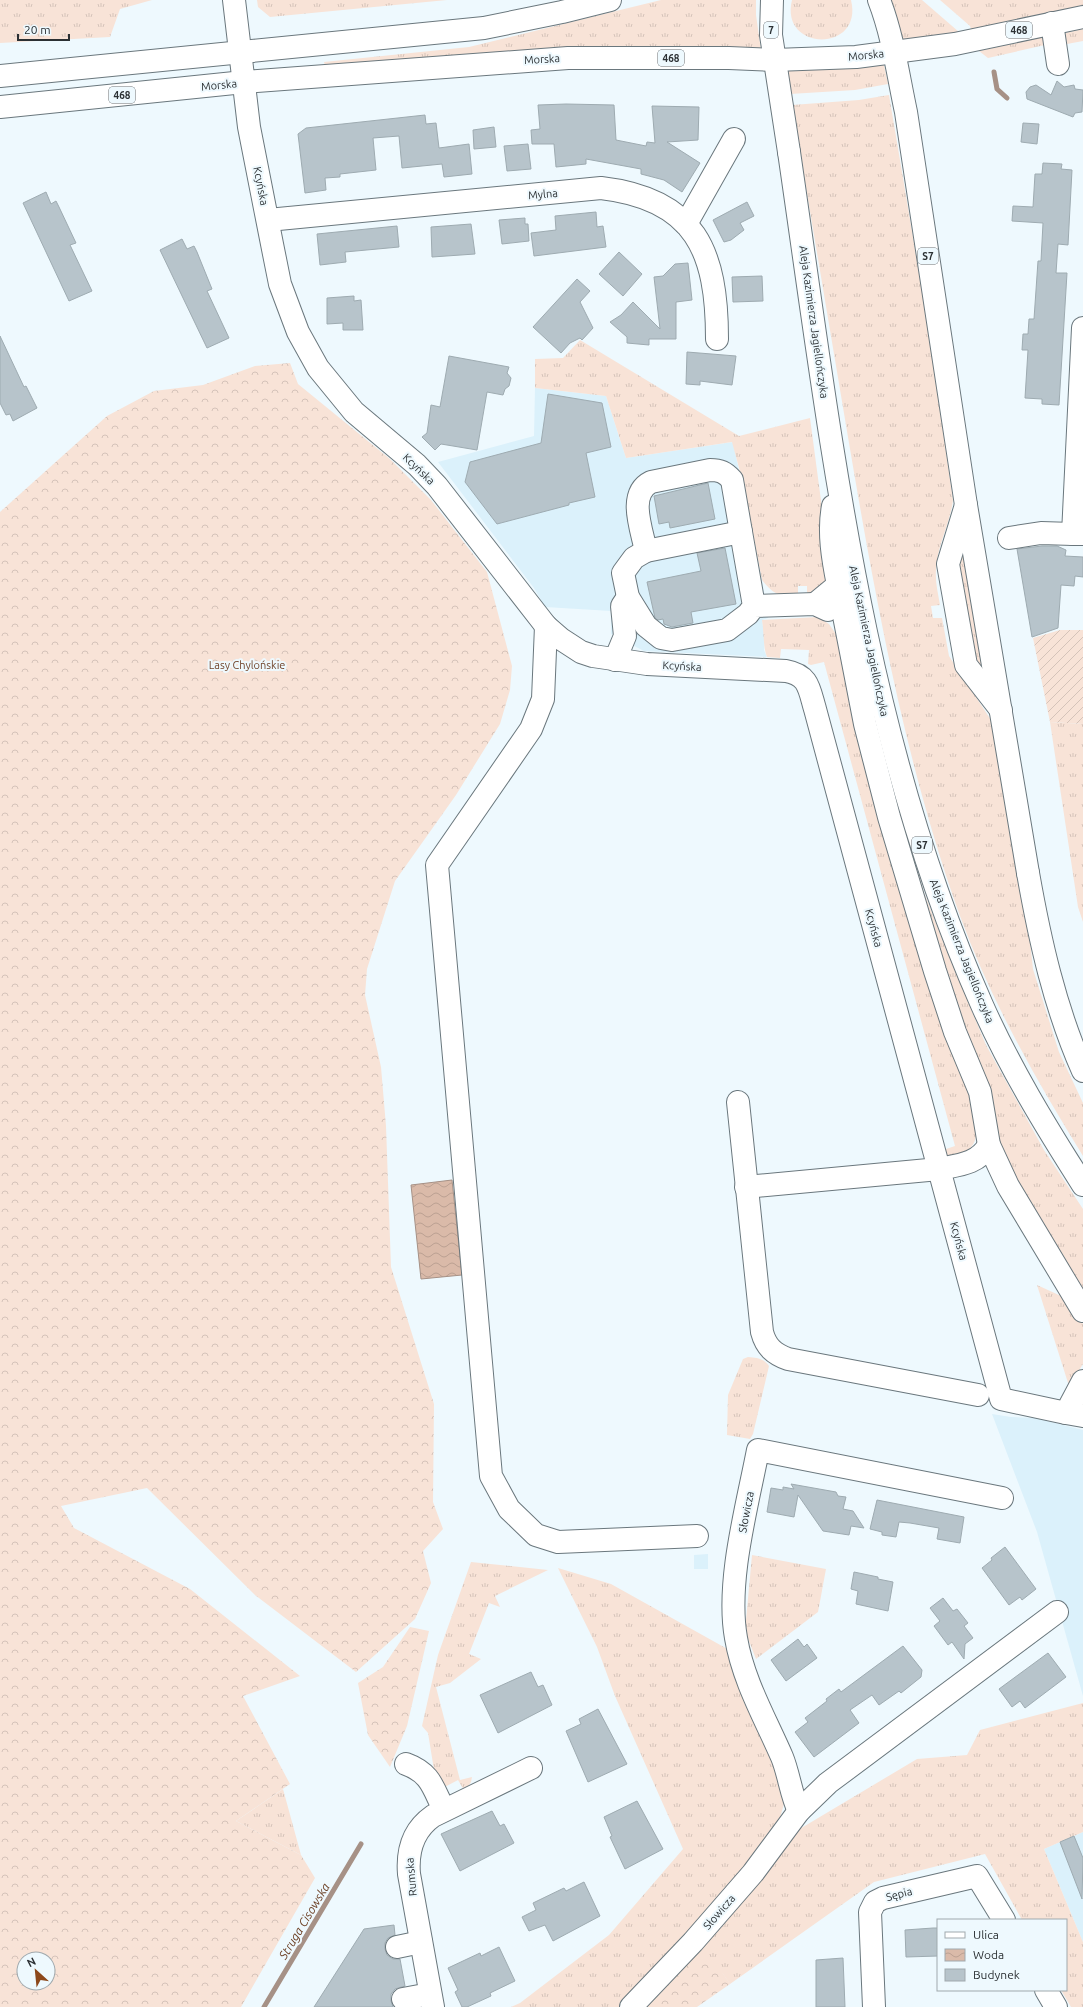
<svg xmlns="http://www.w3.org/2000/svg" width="1083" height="2007" viewBox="0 0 1083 2007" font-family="Ubuntu,sans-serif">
  <defs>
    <pattern id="grass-tufts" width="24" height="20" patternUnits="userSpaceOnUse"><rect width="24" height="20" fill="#f8e3d7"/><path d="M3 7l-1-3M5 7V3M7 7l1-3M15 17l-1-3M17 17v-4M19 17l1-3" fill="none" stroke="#d5c3b9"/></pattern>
    <pattern id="forest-crowns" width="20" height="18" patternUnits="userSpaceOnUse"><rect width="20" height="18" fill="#f8e3d7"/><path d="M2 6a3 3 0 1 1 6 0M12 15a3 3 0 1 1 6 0" fill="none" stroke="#d5c3b9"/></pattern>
    <pattern id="garden-furrows" width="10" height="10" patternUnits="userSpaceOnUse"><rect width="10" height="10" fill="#f8e3d7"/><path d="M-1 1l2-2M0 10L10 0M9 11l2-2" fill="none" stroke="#d5c3b9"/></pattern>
    <pattern id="water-waves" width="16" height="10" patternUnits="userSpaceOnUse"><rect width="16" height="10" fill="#dabaa9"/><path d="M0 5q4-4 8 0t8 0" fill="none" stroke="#bba092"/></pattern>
  </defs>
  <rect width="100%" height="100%" fill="#eef9fe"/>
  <g fill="#dbf1fb">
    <polygon points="535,388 606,396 626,458 733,442 762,580 768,618 762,620 765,639 764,650 767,657 644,651 611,634 611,611 545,607 534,588 438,462 534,436"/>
    <polygon points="992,1414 1011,1417 1035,1418 1083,1430 1083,1696 1037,1532"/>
    <polygon points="708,1554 708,1569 694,1569 694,1555"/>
    <polygon points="1083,1832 1083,1942 1044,1849"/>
  </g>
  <g fill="url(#grass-tufts)">
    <polygon points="0,0 152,0 120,9 110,37 0,43"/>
    <polygon points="257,0 447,0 270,17 258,7"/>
    <polygon points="661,0 756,0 756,15 761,50 721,47 578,46 325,66 324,62 469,47"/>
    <path d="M 792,0 L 851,0 C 864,53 779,52 792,0 Z"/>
    <polygon points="889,0 922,0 959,32 897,43"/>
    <polygon points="940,0 1083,0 1083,7 972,32 970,26"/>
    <polygon points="1083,29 1083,41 1067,44 1065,33"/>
    <polygon points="1038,38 1043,38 1045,45 988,58 979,51"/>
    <polygon points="884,65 888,84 855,90 790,94 788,71"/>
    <path d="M 889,95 L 928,326 L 953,500 C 950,524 937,546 936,570 C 935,582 938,593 940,605 L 931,606 L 933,618 L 942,618 L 949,656 L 991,720 L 1025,894 L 1033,969 L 1059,1052 L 1083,1103 L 1083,1156 C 1036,1080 991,1001 960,916 C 905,763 876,602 849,443 C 830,330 811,217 792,105 L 859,100 Z"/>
    <path d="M 580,340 L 739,436 L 810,418 L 830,568 L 823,586 L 807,596 L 807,586 L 798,586 L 798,597 C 779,596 774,595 762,580 L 742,479 L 732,442 L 626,458 L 606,396 L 535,388 L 535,359 L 563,358 Z"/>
    <polygon points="961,544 985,680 974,667 956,575"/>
    <polygon points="840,564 892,784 924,892 942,939 986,1045 1044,1150 1083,1209 1083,1292 1006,1167 960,1025 875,733"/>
    <path d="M 818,617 L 829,624 L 836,634 L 869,773 L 974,1097 C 977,1125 985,1147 953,1159 L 945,1155 L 943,1150 L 955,1146 L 824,662 L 811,665 L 808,664 L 809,650 L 781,649 L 780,658 L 767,657 C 763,648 764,631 762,620 Z"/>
    <polygon points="1050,722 1083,724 1083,922 1078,907"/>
    <polygon points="1037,1285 1072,1301 1083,1324 1083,1364 1069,1386"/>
    <path d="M 748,1357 C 757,1358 763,1358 769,1366 L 753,1434 L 750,1439 L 727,1435 L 728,1395 L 743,1359 Z"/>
    <polygon points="752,1555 826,1569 818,1612 756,1659 745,1631"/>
    <polygon points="471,1562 548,1570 495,1596 500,1607 489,1603 469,1654 481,1659 450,1683 436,1687 460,1780 472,1777 471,1782 465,1792 458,1780 441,1789 435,1776 428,1733 422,1726 438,1655"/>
    <polygon points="558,1568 611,1584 731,1651 787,1793 778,1825 741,1876 623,2007 511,2007 520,2003 609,1935 683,1849 615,1696 597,1647"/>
    <polygon points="1083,1703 1083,1832 1044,1849 1083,1942 1083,2007 1071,2007 1061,1990 1066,1990 1066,1920 1022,1920 985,1854 874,1882 730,1984 723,1974 687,1957 798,1830 917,1759 967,1755 980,1730"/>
    <polygon points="283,1789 301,1855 236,1821"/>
  </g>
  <g fill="url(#forest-crowns)" fill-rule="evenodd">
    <path d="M 290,363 L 298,384 L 390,459 L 431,500 L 487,572 L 512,666 L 510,690 L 500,724 L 456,795 L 395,881 L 367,969 L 365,995 L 381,1067 L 386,1126 L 391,1267 L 434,1404 L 433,1502 L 443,1529 L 423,1551 L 431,1583 L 415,1619 L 356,1672 L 255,1595 L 147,1488 L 61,1506 L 74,1528 L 190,1589 L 300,1676 L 243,1696 L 290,1784 L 236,1821 L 301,1855 L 315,1878 L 241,2007 L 0,2007 L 0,512 L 107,416 L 154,391 L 203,385 L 255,366 ZM 24,1959 L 48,1959 L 48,1983 L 24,1983 Z"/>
    <polygon points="410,1627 429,1631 407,1726 390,1767 368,1735 358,1683 383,1667"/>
    <path d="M 687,1957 C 711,1961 717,1963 730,1984 L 697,2007 L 637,2007 Z"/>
  </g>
  <polygon fill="url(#garden-furrows)" points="1060,630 1083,630 1083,724 1050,722 1033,638"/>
  <polygon fill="url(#water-waves)" stroke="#a69186" points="452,1180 462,1275 421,1279 411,1185"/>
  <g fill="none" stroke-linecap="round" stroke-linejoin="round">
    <g stroke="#a69186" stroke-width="5">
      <polyline points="994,72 997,89 1007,98"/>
      <polyline points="264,2007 361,1844"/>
    </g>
  </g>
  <g fill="#b7c4cb" stroke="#9eabb1">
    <polygon points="1057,81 1064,87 1074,85 1075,89 1083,90 1082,112 1075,113 1073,117 1027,99 1026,92 1030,87 1036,85 1051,95"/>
    <polygon points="566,104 614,105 616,140 646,146 647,142 655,143 652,106 699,107 698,140 667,142 700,163 682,192 664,180 641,174 641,169 586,159 586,164 556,167 554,144 532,144 531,130 540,129 538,105"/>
    <polygon points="425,115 426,124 436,123 439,148 469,144 472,174 444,177 442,164 402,168 399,136 373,138 376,170 340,174 340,177 325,178 326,190 305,193 298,134 306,128"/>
    <polygon points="1023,123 1039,124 1037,144 1021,142"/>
    <polygon points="494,127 496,147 474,149 473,130"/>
    <polygon points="528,144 531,169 507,171 504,146"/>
    <polygon points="1043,163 1062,164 1061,169 1072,170 1068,245 1058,244 1056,273 1067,273 1059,405 1042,404 1042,399 1025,398 1028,350 1022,350 1023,334 1028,334 1029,319 1034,319 1038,261 1041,261 1043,223 1012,221 1013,206 1033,207 1035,174 1042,174"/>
    <polygon points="46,192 51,204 56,201 59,207 76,243 70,245 92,291 69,301 23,203"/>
    <polygon points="747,202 754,216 740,223 744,230 731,240 724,242 713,220"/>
    <polygon points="596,212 597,227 603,226 606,247 534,256 531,233 556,230 555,216"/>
    <polygon points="525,218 525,224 528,224 529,241 502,244 499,220"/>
    <polygon points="471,224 475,254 432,257 431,227"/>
    <polygon points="397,226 399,247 345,252 346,262 320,265 317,234"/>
    <polygon points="182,239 187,249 194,246 197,252 212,289 207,291 229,338 207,348 160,250"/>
    <polygon points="619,252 642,274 623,296 599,274"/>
    <polygon points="688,263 692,300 676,302 676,339 649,339 649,345 627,343 627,337 610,322 621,315 633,302 660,329 654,277 663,276 675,264"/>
    <polygon points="762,276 763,301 733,302 732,277"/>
    <polygon points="577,279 590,291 580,302 593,328 582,340 580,338 570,343 561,353 533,327"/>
    <polygon points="354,296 354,301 361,300 363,330 343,330 343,323 327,324 327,298"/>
    <polygon points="0,336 24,387 26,386 37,408 13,421 10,414 6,415 0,403"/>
    <polygon points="687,352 736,356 732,385 700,381 700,385 686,384"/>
    <polygon points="449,356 509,367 507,373 511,378 509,386 505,389 503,395 487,392 477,450 441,444 435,450 422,437 427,433 431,405 440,407"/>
    <polygon points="548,394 602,403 611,447 586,453 595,497 569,503 569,505 497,524 465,482 470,462 541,443"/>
    <polygon points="708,483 715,519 670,528 669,522 659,524 654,496"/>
    <polygon points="1042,546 1057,546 1066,550 1065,556 1083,557 1083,577 1075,576 1074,586 1061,585 1058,628 1032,637 1017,549"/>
    <polygon points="725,548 736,604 691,612 693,623 672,627 664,624 663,619 658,620 655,618 647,582 701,571 697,553"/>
    <polygon points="791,1484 836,1492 838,1496 846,1497 843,1509 853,1511 864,1528 851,1526 849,1535 823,1531 798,1495 794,1517 767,1512 771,1488 783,1490 783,1487 794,1489"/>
    <polygon points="877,1500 964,1517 960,1543 937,1539 939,1528 910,1523 899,1522 896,1537 882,1535 882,1532 870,1529"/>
    <polygon points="1005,1547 1036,1589 1022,1600 1020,1597 1009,1605 982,1568 992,1560 991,1558"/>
    <polygon points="854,1572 878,1577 878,1579 893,1582 888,1611 856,1604 858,1591 851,1589"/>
    <polygon points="943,1598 953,1611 957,1609 968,1623 964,1626 973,1638 965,1644 964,1659 952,1642 948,1645 934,1626 940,1621 930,1608"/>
    <polygon points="798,1639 804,1647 807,1644 817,1658 786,1681 771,1660"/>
    <polygon points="903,1646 922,1670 921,1677 901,1693 899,1691 879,1705 872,1695 850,1710 859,1723 814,1757 795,1732 808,1722 805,1718 827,1701 826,1699 839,1689 841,1692"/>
    <polygon points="1048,1653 1066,1677 1025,1708 1020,1701 1012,1707 999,1689"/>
    <polygon points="531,1672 538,1687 543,1685 552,1705 498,1733 480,1695"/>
    <polygon points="598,1709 627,1764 588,1782 566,1731 581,1724 579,1719"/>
    <polygon points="637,1801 663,1849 625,1869 610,1837 612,1836 604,1817"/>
    <polygon points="492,1811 500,1826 504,1824 514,1843 460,1871 441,1834"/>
    <polygon points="1074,1836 1083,1858 1082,1899 1060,1842"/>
    <polygon points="584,1882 600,1916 553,1941 545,1925 529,1931 522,1917 536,1910 533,1903 564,1888 566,1891"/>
    <polygon points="394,1925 395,1935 388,1938 385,1943 385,1949 387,1955 393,1959 400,1959 405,1986 395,1989 391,1994 391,2001 393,2007 314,2007 364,1929"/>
    <polygon points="933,1928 938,1928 938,1956 906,1957 905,1930"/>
    <polygon points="499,1947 515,1981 490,1993 491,1996 467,2007 462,2007 455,1992 458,1990 448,1968 480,1953 481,1956"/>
    <polygon points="843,1958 845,2007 816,2007 816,1960"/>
  </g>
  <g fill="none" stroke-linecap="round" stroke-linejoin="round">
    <defs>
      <g id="minor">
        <path d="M 234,0 L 249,127 L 272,244 L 280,284 L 298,332 L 318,368 L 354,412 L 417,465 L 437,486 L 546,626 L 561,639 L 581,652 L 593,656 L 647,664 L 786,671 C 809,675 809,689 815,709 L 1001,1399 L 1066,1413 L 1083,1381"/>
        <polyline points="1052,23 1058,64"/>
        <path d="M 268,220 L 601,188 C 696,199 717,252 717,339"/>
        <polyline points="686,224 734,139"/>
        <polyline points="1083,328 1073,534 1083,534"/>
        <polyline points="966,505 948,564 966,665 1001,710"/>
        <polyline points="1009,538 1041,533 1073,534"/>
        <path d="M 646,551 C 642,530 627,494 651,482 L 710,470 C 720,470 725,472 732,480 L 741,532"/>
        <polyline points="815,604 838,585 865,724 889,817 935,971 955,1032 980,1092 989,1145 1008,1186 1083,1311"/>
        <polyline points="754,606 741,532 646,551 634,558 623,573 628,597 646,626 661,638 672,640 727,630 748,614 754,606 815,604 828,610"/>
        <polyline points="546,626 543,699 531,729 437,865 491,1476 509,1509 536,1535 558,1542 697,1536"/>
        <polyline points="615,660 625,636 622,606 628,597"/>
        <path d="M 738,1102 L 762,1332 C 766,1347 774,1354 788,1359 L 978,1395"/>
        <path d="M 746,1187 L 939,1169 C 959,1165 978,1164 989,1145"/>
        <path d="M 406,1764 C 431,1773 433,1788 444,1810"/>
        <path d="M 799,1811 C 791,1795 789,1774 782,1757 C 765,1718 743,1680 736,1638 C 726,1582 747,1507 758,1450 L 1002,1498"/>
        <polyline points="397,1947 421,1942"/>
        <polyline points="1046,1990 1056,2007"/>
        <polyline points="403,1999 430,1994"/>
        <path d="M 433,2007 L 409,1874 C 407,1850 413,1830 433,1816 L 531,1768"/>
        <polyline points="631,2007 693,1942 753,1873 799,1811 828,1783 1057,1612"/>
        <polyline points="874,2007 870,1912 875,1902 883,1898 977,1876 1004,1920"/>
      </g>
      <g id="major">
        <polyline points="772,0 771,35 789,152"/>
        <path d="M 879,0 C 893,36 898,75 906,112 L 966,505 L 1028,873"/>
        <polyline points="0,76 484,28 562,12 610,0"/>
        <polyline points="0,107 244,82 568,58 729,58 775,60 856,57 955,44 1083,17"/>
      </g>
      <g id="highway">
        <path d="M 789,152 C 831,440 863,737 982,1005 C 1010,1068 1046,1127 1083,1185"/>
        <path d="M 833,506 C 828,532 833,560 838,585"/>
        <path d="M 1028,873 C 1040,941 1055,1008 1083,1071"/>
        <polyline points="1066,1413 1083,1416"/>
      </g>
    </defs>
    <use href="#minor" stroke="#6a777d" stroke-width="24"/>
    <use href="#major" stroke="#6a777d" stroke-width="24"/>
    <use href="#highway" stroke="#6a777d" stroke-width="24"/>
    <use href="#minor" stroke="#fff" stroke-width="22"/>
    <use href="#major" stroke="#fff" stroke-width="22"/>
    <use href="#highway" stroke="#fff" stroke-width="22"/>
  </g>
  <g text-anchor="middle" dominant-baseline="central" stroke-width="4" stroke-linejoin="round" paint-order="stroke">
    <g fill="#eef9fe" stroke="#666c70" stroke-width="1">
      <rect x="764" y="22" width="14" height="16" rx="3"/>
      <rect x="1006" y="22" width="26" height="16" rx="3"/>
      <rect x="658" y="50" width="26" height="16" rx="3"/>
      <rect x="109" y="87" width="26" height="16" rx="3"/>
      <rect x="918" y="248" width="20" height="16" rx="3"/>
      <rect x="912" y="837" width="20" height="16" rx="3"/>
    </g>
    <g font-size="10" font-weight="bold" fill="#2b3033">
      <text x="771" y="30">7</text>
      <text x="1019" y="30">468</text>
      <text x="671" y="58">468</text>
      <text x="122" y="95">468</text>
      <text x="928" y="256">S7</text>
      <text x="922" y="845">S7</text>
    </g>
    <g font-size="11" fill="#2b3033" stroke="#eef9fe">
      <text transform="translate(866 55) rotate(-6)">Morska</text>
      <text transform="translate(542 59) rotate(-3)">Morska</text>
      <text transform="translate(219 85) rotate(-6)">Morska</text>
      <text transform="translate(261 186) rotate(79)">Kcyńska</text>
      <text transform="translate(543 194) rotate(-5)">Mylna</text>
      <text transform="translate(814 322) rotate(82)">Aleja Kazimierza Jagiellończyka</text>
      <text transform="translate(419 469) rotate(44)">Kcyńska</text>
      <text transform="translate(869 641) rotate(78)">Aleja Kazimierza Jagiellończyka</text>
      <text transform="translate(682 666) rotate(3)">Kcyńska</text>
      <text transform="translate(874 928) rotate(75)">Kcyńska</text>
      <text transform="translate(962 951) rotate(68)">Aleja Kazimierza Jagiellończyka</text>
      <text transform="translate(959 1241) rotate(75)">Kcyńska</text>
      <text transform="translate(746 1512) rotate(-79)">Słowicza</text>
      <text transform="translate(411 1877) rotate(-95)">Rumska</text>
      <text transform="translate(899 1894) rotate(-15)">Sępia</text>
      <text transform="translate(719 1912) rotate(-49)">Słowicza</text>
    </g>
    <g font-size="11" fill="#72452b" stroke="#eef9fe">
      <text x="247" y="665">Lasy Chylońskie</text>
    </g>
    <g font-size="12" font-style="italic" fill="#6c4025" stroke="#eef9fe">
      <text transform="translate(304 1921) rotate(-59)">Struga Cisowska</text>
    </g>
  </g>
  <rect x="937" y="1919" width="130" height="72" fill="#eef9fe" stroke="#a0a9ad"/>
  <rect x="945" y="1932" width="20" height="6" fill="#ffffff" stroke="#a0a9ad"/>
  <text x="973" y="1939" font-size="12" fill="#2b3033">Ulica</text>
  <rect x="945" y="1949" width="20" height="12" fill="url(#water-waves)" stroke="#a0a9ad"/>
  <text x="973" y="1959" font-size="12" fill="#2b3033">Woda</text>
  <rect x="945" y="1969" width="20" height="12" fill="#b7c4cb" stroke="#a0a9ad"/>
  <text x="973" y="1979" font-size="12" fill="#2b3033">Budynek</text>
  <g transform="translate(36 1971) rotate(333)"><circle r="19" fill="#eef9fe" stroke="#a0a9ad"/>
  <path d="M0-3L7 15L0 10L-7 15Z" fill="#8c481b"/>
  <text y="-6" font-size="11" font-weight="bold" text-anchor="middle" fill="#2b3033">N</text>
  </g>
  <path d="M18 34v6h51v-6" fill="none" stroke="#2b3033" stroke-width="2"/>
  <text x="24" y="34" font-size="12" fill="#2b3033" stroke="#eef9fe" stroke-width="3" paint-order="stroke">20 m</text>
</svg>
